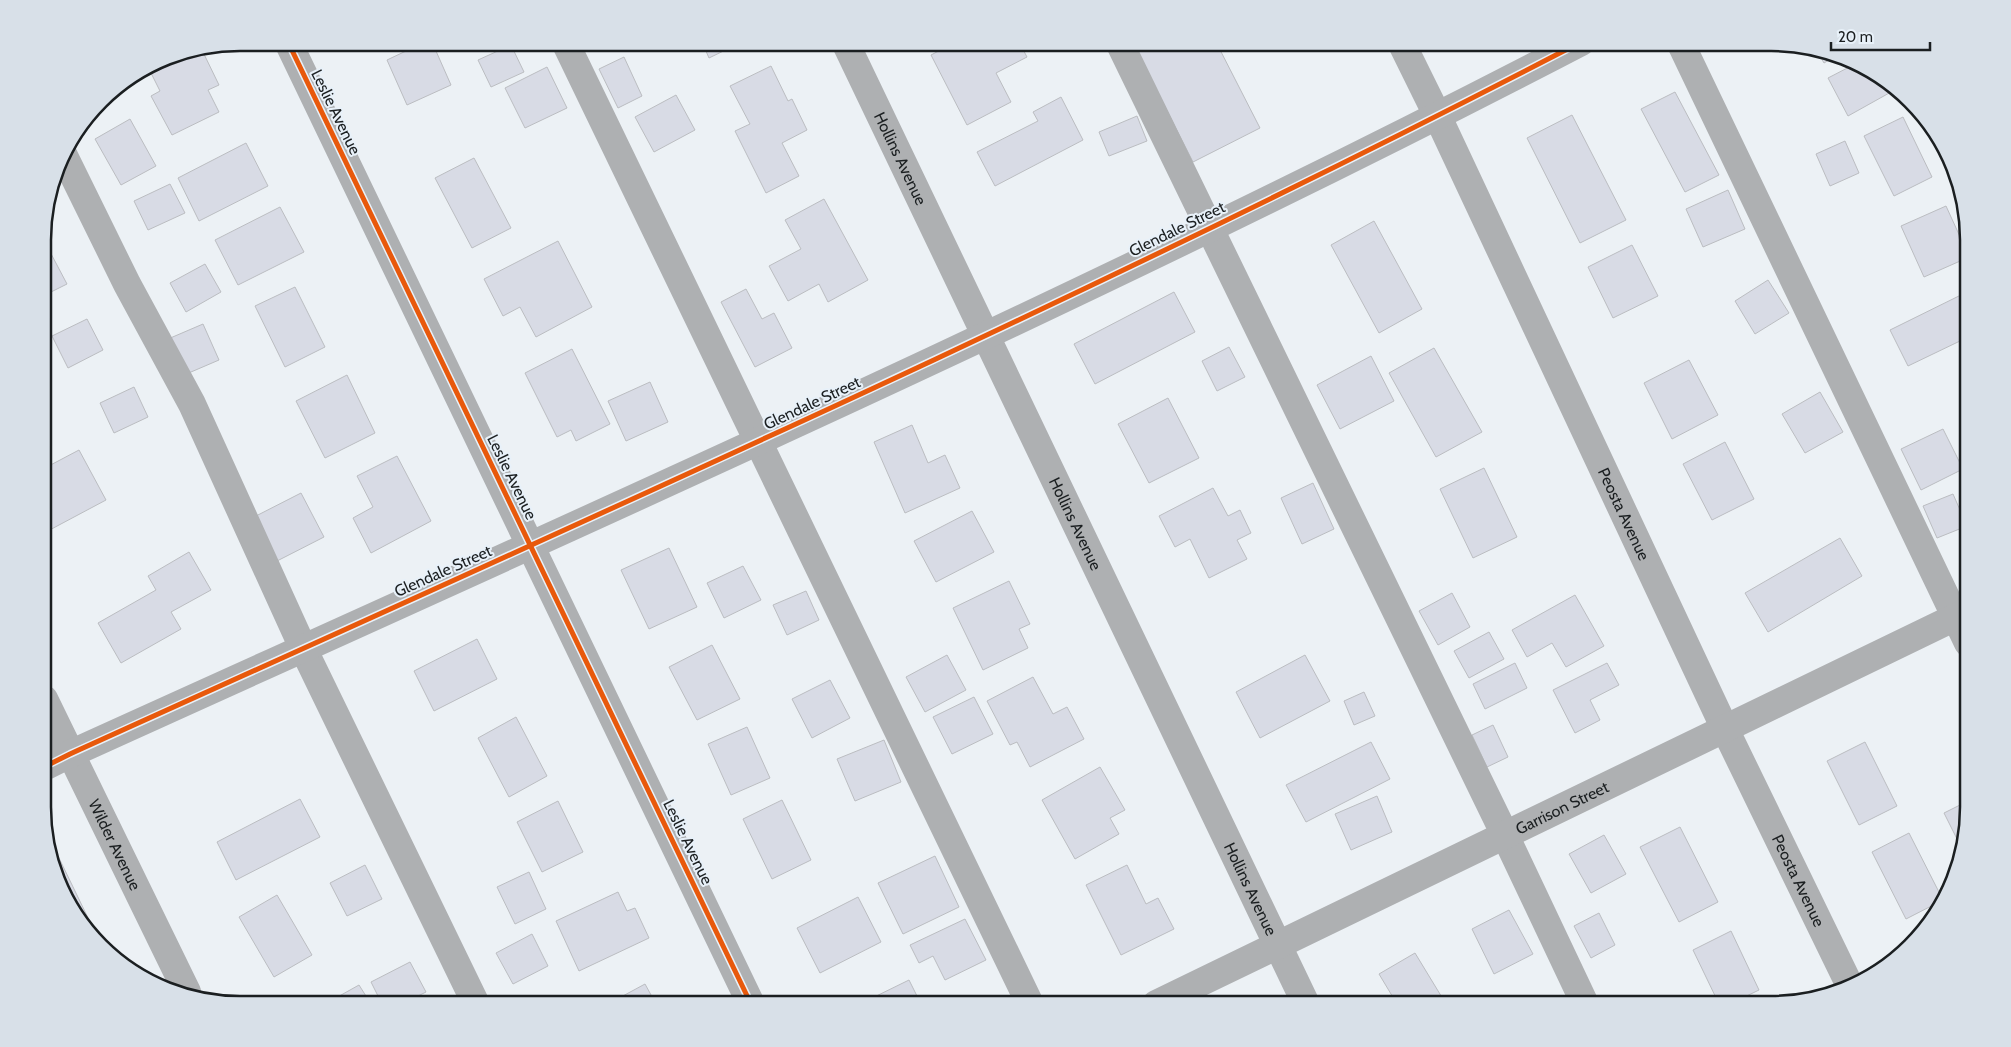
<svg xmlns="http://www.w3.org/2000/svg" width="2011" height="1047" viewBox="0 0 2011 1047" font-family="Cabin,sans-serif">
  <rect width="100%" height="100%" fill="#ecf1f5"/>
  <g fill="#d8dbe5" stroke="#bbbdc1">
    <polygon points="425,42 432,42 451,85 407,105 387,60"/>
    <polygon points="702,42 742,42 709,58"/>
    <polygon points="956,42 1019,42 1027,57 996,73 1011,102 967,125 931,55"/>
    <polygon points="1132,42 1216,42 1260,128 1193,162"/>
    <polygon points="511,45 524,72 491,87 478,60"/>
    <polygon points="202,50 219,85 208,90 219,112 172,135 151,96 160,91 151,73 193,52"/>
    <polygon points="1819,54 1834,57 1824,63"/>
    <polygon points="624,57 642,96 618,108 599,69"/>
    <polygon points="1857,63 1884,80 1891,92 1848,116 1828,78"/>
    <polygon points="771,66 788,101 792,99 807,130 782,143 799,176 766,193 735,131 750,124 730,86"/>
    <polygon points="547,67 567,108 525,128 505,88"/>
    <polygon points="1675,92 1719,175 1685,192 1641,109"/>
    <polygon points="676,95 695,130 654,152 635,117"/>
    <polygon points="1061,97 1083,140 995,186 977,152 1038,121 1033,112"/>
    <polygon points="1572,115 1626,220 1580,243 1527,138"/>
    <polygon points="1137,116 1147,141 1109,156 1099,132"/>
    <polygon points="1903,117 1932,177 1894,196 1864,136"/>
    <polygon points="130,119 156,166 121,185 95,139"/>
    <polygon points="1845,141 1859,173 1830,186 1816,154"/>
    <polygon points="246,143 268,186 199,221 178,178"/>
    <polygon points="474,158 511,228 472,248 435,178"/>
    <polygon points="170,184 185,213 148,230 134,201"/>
    <polygon points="1728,190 1745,229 1703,247 1686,209"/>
    <polygon points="824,199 868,280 828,302 819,284 788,301 769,266 801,249 785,220"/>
    <polygon points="1946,206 1967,252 1967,258 1924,277 1901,226"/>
    <polygon points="280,207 304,252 238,285 215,240"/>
    <polygon points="1374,221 1422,309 1379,333 1331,245"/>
    <polygon points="558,241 592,307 536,337 520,307 503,316 484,279"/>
    <polygon points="1632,245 1658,296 1613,318 1588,267"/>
    <polygon points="48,248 67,284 43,296 43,250"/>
    <polygon points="205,264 221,292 186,312 170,283"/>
    <polygon points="1768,280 1789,313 1755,334 1735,301"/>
    <polygon points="295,287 325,347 285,367 255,306"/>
    <polygon points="746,289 762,319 774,313 792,348 755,367 721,302"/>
    <polygon points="1174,292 1195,332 1095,384 1074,344"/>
    <polygon points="1967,292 1967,355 1960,341 1908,366 1890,330"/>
    <polygon points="87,319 103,350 68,368 52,336"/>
    <polygon points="203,324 219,360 184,375 168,339"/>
    <polygon points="1229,347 1245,377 1217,391 1202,361"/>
    <polygon points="1434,348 1482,432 1436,457 1389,373"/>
    <polygon points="572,349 610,424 576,441 571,430 557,437 525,373"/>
    <polygon points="1371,356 1394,401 1340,429 1317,385"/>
    <polygon points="1689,360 1718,415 1672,439 1644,383"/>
    <polygon points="43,367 48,375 43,378"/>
    <polygon points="347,375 375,433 325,458 296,401"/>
    <polygon points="650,382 668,422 626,441 608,401"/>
    <polygon points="134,387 148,417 114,433 100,403"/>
    <polygon points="1820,392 1843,432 1805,453 1782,414"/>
    <polygon points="1168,398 1199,458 1149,483 1118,424"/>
    <polygon points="912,425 928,463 945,455 960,488 905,513 874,442"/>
    <polygon points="1943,429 1963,469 1921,490 1901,449"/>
    <polygon points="1725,442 1754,499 1712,520 1683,464"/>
    <polygon points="79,450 106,500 44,533 43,469"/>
    <polygon points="397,456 431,521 371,553 353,518 373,507 357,476"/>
    <polygon points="1484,468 1517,537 1473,558 1440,489"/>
    <polygon points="1313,483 1334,529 1302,544 1281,498"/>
    <polygon points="1213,488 1228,516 1240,510 1251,533 1237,540 1247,559 1209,578 1190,539 1175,547 1159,516"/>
    <polygon points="301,493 324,537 277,561 254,517"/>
    <polygon points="1953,494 1967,526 1937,538 1923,506"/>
    <polygon points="972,511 994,552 936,582 914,541"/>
    <polygon points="1840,538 1862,576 1768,632 1745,593"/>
    <polygon points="669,548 697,607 649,629 621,570"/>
    <polygon points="189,552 211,590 171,612 181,629 121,663 98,623 156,590 148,576"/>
    <polygon points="743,566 761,600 724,618 707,583"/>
    <polygon points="1009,581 1030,624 1019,629 1028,648 983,670 953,608"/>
    <polygon points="806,591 819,620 787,635 773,605"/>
    <polygon points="1452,593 1470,627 1438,645 1419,611"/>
    <polygon points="1575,595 1604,646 1566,667 1552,643 1527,657 1512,630"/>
    <polygon points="1489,632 1504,659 1469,678 1454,651"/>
    <polygon points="477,639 497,679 434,711 414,671"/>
    <polygon points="712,645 740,699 697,720 669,667"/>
    <polygon points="947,655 966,690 925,712 906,677"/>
    <polygon points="1305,655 1330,701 1260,738 1236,692"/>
    <polygon points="1515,663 1527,688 1485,709 1473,684"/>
    <polygon points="1607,663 1619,685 1590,700 1600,720 1575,733 1553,690"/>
    <polygon points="1033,677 1053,714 1067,707 1084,739 1030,767 1017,742 1010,745 987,701"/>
    <polygon points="830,680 850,718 812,738 792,699"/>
    <polygon points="1364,692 1375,716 1354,725 1344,701"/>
    <polygon points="974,697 993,734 952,754 933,717"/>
    <polygon points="516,717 547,776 509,797 478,738"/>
    <polygon points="1493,725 1508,757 1487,767 1472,735"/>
    <polygon points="747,727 770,778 731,795 708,744"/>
    <polygon points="884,740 901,782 855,801 837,759"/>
    <polygon points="1371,742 1390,779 1306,822 1286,785"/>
    <polygon points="1865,742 1897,806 1859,825 1827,761"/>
    <polygon points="1100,767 1125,810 1110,818 1119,834 1075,859 1042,800"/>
    <polygon points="1377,796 1392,832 1351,850 1335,814"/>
    <polygon points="300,799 320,837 236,880 217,842"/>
    <polygon points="782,800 811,860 772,879 743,819"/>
    <polygon points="558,801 583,852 542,872 517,822"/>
    <polygon points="1968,801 1968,807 1960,845 1944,813"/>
    <polygon points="1680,827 1718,902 1679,922 1640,847"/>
    <polygon points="1909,833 1943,900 1906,919 1872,852"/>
    <polygon points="1604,835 1626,874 1591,893 1569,854"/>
    <polygon points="58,856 90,922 83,925 76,917 54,858"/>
    <polygon points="935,856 959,907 903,934 878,883"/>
    <polygon points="365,865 382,899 347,916 330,883"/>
    <polygon points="1127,865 1146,904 1158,898 1174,929 1121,955 1086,885"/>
    <polygon points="529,872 546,909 515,924 497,887"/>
    <polygon points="618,892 627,911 635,908 649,938 579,971 556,921"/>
    <polygon points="277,895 312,955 274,977 239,917"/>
    <polygon points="858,897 881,942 820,973 797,928"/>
    <polygon points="1509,910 1533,954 1494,974 1472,929"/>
    <polygon points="1599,913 1615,945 1591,958 1574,926"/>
    <polygon points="965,919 986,960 945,980 933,956 919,963 910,945"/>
    <polygon points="1731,931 1759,990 1730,1004 1719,1004 1693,950"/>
    <polygon points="532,934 548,966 513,984 496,953"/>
    <polygon points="1415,953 1446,1004 1397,1004 1379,974"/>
    <polygon points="410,962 426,992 402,1004 382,1004 371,982"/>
    <polygon points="909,980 921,1004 860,1004"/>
    <polygon points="645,984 656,1004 608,1004"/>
    <polygon points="359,985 371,1004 325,1004"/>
  </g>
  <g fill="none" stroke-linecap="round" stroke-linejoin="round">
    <g stroke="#aeb0b2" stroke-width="28">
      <polyline points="288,42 751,1004"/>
      <polyline points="565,42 1030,1004"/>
      <path id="s1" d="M 845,42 L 1306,1004"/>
      <polyline points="1119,42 1505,835 1585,1004"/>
      <path id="s2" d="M 1401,42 L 1438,117 L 1725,729 L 1850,986"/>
      <polyline points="1680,42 1968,643"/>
      <polyline points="63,154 127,284 192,404 303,648 476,1004"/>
      <path id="s3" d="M 44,699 L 187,992"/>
      <path d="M 44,767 L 70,754 C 577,524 1087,299 1581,42"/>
      <path id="s4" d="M 1156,1004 L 1968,611"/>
    </g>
    <defs>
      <g id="cycleway">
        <polyline points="288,42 751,1004"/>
        <path d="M 44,767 L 70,754 C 577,524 1087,299 1581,42"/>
      </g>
    </defs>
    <use href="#cycleway" stroke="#e8f1f9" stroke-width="8"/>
    <use href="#cycleway" stroke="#e8590c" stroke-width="5"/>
  </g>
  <g text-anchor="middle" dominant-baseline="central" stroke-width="4" stroke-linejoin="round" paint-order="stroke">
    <g font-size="16" fill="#1b1f21" stroke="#e8f1f9">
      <text transform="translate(336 112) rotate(64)">Leslie Avenue</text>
      <text stroke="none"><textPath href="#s1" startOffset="129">Hollins Avenue</textPath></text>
      <text transform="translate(1177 229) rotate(-26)">Glendale Street</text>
      <text transform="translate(812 403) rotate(-25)">Glendale Street</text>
      <text transform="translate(512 477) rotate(64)">Leslie Avenue</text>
      <text stroke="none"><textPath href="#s2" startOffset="522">Peosta Avenue</textPath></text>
      <text stroke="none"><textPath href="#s1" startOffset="534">Hollins Avenue</textPath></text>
      <text transform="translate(443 571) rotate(-24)">Glendale Street</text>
      <text stroke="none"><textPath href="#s4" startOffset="451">Garrison Street</textPath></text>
      <text transform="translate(688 842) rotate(64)">Leslie Avenue</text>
      <text stroke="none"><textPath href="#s3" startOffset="162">Wilder Avenue</textPath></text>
      <text stroke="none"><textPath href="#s2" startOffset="928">Peosta Avenue</textPath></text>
      <text stroke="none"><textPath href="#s1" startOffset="939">Hollins Avenue</textPath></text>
    </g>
  </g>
  <path d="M0 0H2011V1047H0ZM240 51H1771A189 189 0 0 1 1960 240V807A189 189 0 0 1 1771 996H240A189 189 0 0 1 51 807V240A189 189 0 0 1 240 51Z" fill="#d8e0e8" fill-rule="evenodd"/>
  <path fill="none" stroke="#1b1f21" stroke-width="2.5" d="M240 51H1771A189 189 0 0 1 1960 240V807A189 189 0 0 1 1771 996H240A189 189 0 0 1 51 807V240A189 189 0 0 1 240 51Z"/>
  <path d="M1831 42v8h99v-8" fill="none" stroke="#1b1f21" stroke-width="2.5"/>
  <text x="1838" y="42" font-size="15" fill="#1b1f21" stroke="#e8f1f9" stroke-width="4" paint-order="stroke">20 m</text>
</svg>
